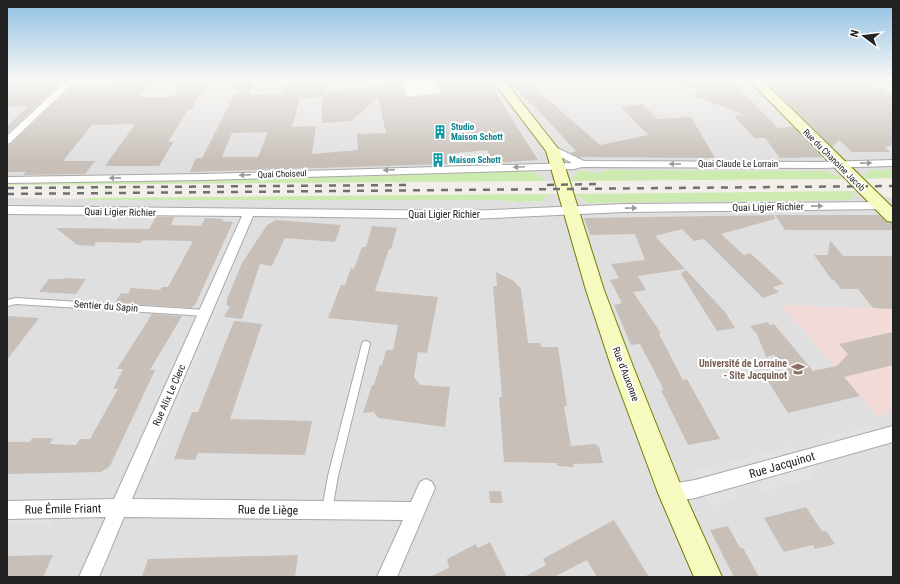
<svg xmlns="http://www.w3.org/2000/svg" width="900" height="584" viewBox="0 0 900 584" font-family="'Roboto Condensed',sans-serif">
  <rect width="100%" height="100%" fill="#f2efe9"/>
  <g fill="#e0dfdf">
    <polygon points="7,80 893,80 893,170 868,170 864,179 843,179 827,171 605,170 600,173 580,170 570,181 547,181 530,170 7,183"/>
    <polygon points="875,190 883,196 893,198 893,577 7,577 7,198 192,200 496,200 516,202 542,201 550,194 573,194 588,203 853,198 854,191"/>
  </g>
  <polygon fill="#f2dad9" points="781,305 893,309 893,412 878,416"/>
  <polygon fill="#ffffe5" points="385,80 485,80 412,117"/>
  <g fill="#cdebb0">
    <polygon points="530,170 547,181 7,185 7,183"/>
    <polygon points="580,170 600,173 605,170 827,171 843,179 570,181"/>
    <polygon points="868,170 893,170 893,178 864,179"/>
    <polygon points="854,191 853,198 845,200 588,203 573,194"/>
    <polygon points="550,194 542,201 516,202 496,200 86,200 88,198"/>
  </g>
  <g fill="#e2e2e2">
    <polygon points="487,150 493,162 458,163 454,154"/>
    <polygon points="719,202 846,202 850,204 590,207 593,204"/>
    <polygon points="230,270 234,270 153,464 147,464"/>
    <polygon points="866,427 870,431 830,442 826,437"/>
    <polygon points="794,445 797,451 731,468 728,462"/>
    <polygon points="724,463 728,469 698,478 695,471"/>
    <polygon points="814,463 814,478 759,493 761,477"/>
    <polygon points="732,484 740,498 711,507 703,493"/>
    <polygon points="54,519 51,526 7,526 7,520"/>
  </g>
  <g fill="#c7bfb8" fill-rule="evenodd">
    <polygon points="7,80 62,80 61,81 63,81 7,134 7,127 28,106 7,107"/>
    <polygon points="131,80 151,80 138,97 173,97 184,80 208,80 191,110 188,110 168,142 174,141 159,166 105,166 135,124 92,125 63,161 95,161 85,174 23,175 26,172 7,172 7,145 11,144 71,87 115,87 117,84 128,84"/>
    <path d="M 226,80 L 254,80 L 248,94 L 251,94 L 251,95 L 282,94 L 287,81 L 326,80 L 325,92 L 387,86 L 385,80 L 401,80 L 407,97 L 441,93 L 434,80 L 489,80 L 512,119 L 538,160 L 494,163 L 487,150 L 447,154 L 448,164 L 190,172 L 196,158 L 202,158 L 235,94 L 243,94 ZM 322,97 L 322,123 L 351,121 L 378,97 L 386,133 L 357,134 L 358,150 L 312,154 L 316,126 L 292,127 L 300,98 ZM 268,132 L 258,157 L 222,157 L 232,133 Z"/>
    <polygon points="506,80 529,80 529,83 600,145 648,135 621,107 642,104 658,119 691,117 715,158 579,157 570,153 576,151 531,103 529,103"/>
    <polygon points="677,80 731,80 778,128 793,127 822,157 780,158 765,138 754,138 734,116 745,115 693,95 700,90 677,83"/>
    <polygon points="769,84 869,84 874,88 882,88 893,97 893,145 885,147 890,152 852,152 839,140 832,147"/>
    <polygon points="774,215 775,219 721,234 744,255 750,253 784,284 773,287 779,292 763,298 704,239 694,241 682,229 655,236 685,269 638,276 646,290 633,292 661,333 659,334 683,380 687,379 720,439 688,445 661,390 664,390 640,344 631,345 614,305 622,303 610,280 619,278 611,264 645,260 635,234 590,235 584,218"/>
    <polygon points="775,215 879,215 886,222 893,223 893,230 785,230"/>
    <polygon points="156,217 174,217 171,225 201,226 205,218 223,219 222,221 233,222 195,305 191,308 115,303 121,293 128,294 131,288 160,290 162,287 168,287 193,241 142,240 143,238 141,243 96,242 94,246 77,245 56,228 149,229"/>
    <polygon points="276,220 341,225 335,242 285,238 272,266 260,264 242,319 224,317 230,306 227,306 227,299 242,263 267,225"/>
    <polygon points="372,226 397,228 391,249 389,249 375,291 438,297 427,353 418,352 414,377 420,385 450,387 445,427 378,418 374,412 363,413 372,385 374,385 380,365 382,365 386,350 393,350 398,325 328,318 341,285 345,285 351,268 354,269 362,247 366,247"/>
    <polygon points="830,240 843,256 893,256 893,309 873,308 858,289 841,289 834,280 832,280 814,255 828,255"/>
    <polygon points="686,270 725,312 735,328 717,331 681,274"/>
    <polygon points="496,272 514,281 521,289 528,343 540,343 541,347 558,347 567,406 564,406 571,446 595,444 599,447 603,463 573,464 574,467 557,466 557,463 504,462 499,397 502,397 493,286 497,286"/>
    <polygon points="64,278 86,279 76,294 39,292 49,279 63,279"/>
    <polygon points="152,314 182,316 150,370 155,370 110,466 101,472 7,474 7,442 30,442 32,438 53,438 50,444 76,445 80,439 90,439 118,389 113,389 123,369 117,369"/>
    <polygon points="7,316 39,318 7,360"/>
    <polygon points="234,321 262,324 230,419 312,421 305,455 198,453 195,460 174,459 192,412 198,412"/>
    <polygon points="767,322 770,325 774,324 813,371 837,366 848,354 839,344 893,332 893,365 844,377 860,396 788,413 768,381 791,376 774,355 766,357 757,334 750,326"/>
    <polygon points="489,491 501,491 503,503 490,503"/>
    <polygon points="806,507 822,531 826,531 835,544 815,549 813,545 784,552 764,518"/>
    <polygon points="614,520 649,577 597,577 587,560 554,577 524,577 546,565 543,559"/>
    <polygon points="728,526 740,548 743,548 759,577 734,577 710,530"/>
    <polygon points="490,542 507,577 429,577 449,568 447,559 476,544 478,548"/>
    <polygon points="53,555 43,577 7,577 7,556"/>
    <polygon points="298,555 295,577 142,577 148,559"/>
  </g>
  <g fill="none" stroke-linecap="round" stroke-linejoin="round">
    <defs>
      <g id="lane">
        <polygon points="893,80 893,82 757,83 755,82 757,81"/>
        <polygon points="16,298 206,310 209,311 210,313 209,315 206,316 16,304 7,306 7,300"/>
        <polygon points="366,341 369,342 370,344 338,476 332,510 330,513 327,515 324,513 322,510 328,476 362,344 363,342"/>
      </g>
      <g id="street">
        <polygon points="67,80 76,80 10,143 7,144 7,136"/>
        <polygon points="551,145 584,161 820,162 893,160 893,166 820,168 582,167 574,169 203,180 7,183 7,177 203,174 572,163 548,150 546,148 548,146"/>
        <polygon points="881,202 885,203 887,206 885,209 624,212 470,219 253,216 132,499 411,502 420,482 426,479 432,482 435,488 397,577 377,577 403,520 124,517 99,577 79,577 106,517 7,519 7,501 114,499 242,216 7,214 7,206 470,211 624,204"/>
        <polygon points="893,426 893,442 695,498 671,502 665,499 662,493 665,487 671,484 695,480"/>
      </g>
      <g id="secondary">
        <polygon points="492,80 504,80 560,151 604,290 634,369 681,486 722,577 694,577 658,493 612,369 586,290 546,151"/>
        <polygon points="749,80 762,80 893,208 893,222 887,221"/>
      </g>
    </defs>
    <use href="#lane" stroke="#a9a9a9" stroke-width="2"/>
    <use href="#street" stroke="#a9a9a9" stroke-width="2"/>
    <use href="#secondary" stroke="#707d05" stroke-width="2"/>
    <use href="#lane" fill="#fff" fill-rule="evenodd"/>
    <use href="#street" fill="#fff" fill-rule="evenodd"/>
    <use href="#secondary" fill="#f7fabf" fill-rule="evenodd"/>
    <g stroke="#707070" stroke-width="2.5" stroke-dasharray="7 7" stroke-linecap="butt">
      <polyline points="547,185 599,184"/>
      <polyline points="7,188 409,185"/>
      <polyline points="7,194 893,186"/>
    </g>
  </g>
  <defs><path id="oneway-solid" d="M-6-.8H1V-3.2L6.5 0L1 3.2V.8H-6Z"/></defs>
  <g fill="#9c9c9c">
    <use href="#oneway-solid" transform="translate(866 163) rotate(-1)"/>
    <use href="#oneway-solid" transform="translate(675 164) rotate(-180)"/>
    <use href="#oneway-solid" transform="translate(519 167) rotate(178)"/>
    <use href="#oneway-solid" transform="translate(389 170) rotate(178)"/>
    <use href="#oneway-solid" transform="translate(245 175) rotate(178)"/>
    <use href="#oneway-solid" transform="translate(115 178) rotate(179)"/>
    <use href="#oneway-solid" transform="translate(817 206) rotate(-1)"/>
    <use href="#oneway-solid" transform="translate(631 208) rotate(-1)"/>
  </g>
  <linearGradient id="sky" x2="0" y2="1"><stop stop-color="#8fc0e4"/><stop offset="0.49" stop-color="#f9f8f5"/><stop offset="1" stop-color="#f9f8f5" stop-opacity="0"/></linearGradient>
  <rect width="900" height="162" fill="url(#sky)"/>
  <defs>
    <symbol id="building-bare" viewBox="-9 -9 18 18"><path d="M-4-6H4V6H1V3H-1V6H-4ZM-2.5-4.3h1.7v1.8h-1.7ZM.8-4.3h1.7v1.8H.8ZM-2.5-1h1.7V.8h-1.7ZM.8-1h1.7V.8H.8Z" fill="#0f9aa8" stroke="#fff" stroke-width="2.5" paint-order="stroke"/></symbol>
    <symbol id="university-bare" viewBox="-9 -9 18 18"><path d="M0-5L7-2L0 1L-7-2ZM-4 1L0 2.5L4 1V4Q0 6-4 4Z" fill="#8d6e63" stroke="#fff" stroke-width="2.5" paint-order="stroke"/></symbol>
  </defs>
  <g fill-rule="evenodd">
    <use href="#building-bare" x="430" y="122" width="20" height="20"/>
    <use href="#building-bare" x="428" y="150" width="20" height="20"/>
    <use href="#university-bare" x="788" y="359" width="20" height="20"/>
  </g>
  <g text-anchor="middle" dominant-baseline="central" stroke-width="4" stroke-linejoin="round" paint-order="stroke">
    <g font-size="9" font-weight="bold" fill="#0d838f" stroke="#fff" text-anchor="start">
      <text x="451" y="127">Studio<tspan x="451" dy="10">Maison Schott</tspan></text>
      <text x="449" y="160">Maison Schott</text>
    </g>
    <g font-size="9" fill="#222" stroke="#fff">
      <text transform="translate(834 160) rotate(45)">Rue du Chanoine Jacob</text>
      <text x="738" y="164">Quai Claude Le Lorrain</text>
      <text transform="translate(282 174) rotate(-2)">Quai Choiseul</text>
    </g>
    <g font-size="10" fill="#222" stroke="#fff">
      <text transform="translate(768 207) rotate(-1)">Quai Ligier Richier</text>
      <text transform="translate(120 212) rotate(1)">Quai Ligier Richier</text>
      <text x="444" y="214">Quai Ligier Richier</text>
      <text transform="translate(106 306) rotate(4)">Sentier du Sapin</text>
      <text transform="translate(626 374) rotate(69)">Rue d'Auxonne</text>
      <text transform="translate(169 395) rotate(-66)">Rue Alix Le Clerc</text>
    </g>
    <g font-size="10" font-weight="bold" fill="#785e54" stroke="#fff" text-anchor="end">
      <text x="787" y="363">Université de Lorraine<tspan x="787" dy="12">- Site Jacquinot</tspan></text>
    </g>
    <g font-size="12" fill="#222" stroke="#fff">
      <text transform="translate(782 465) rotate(-16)">Rue Jacquinot</text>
      <text transform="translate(63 509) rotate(-1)">Rue Émile Friant</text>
      <text transform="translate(268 510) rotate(1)">Rue de Liège</text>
    </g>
  </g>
  <rect width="900" height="584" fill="none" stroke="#222222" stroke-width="16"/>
  <g transform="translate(864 36) rotate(285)" stroke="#ffffff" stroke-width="3" paint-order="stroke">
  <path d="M0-3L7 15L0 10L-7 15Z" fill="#222222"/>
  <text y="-6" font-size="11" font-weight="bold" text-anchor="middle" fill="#222222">N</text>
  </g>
</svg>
